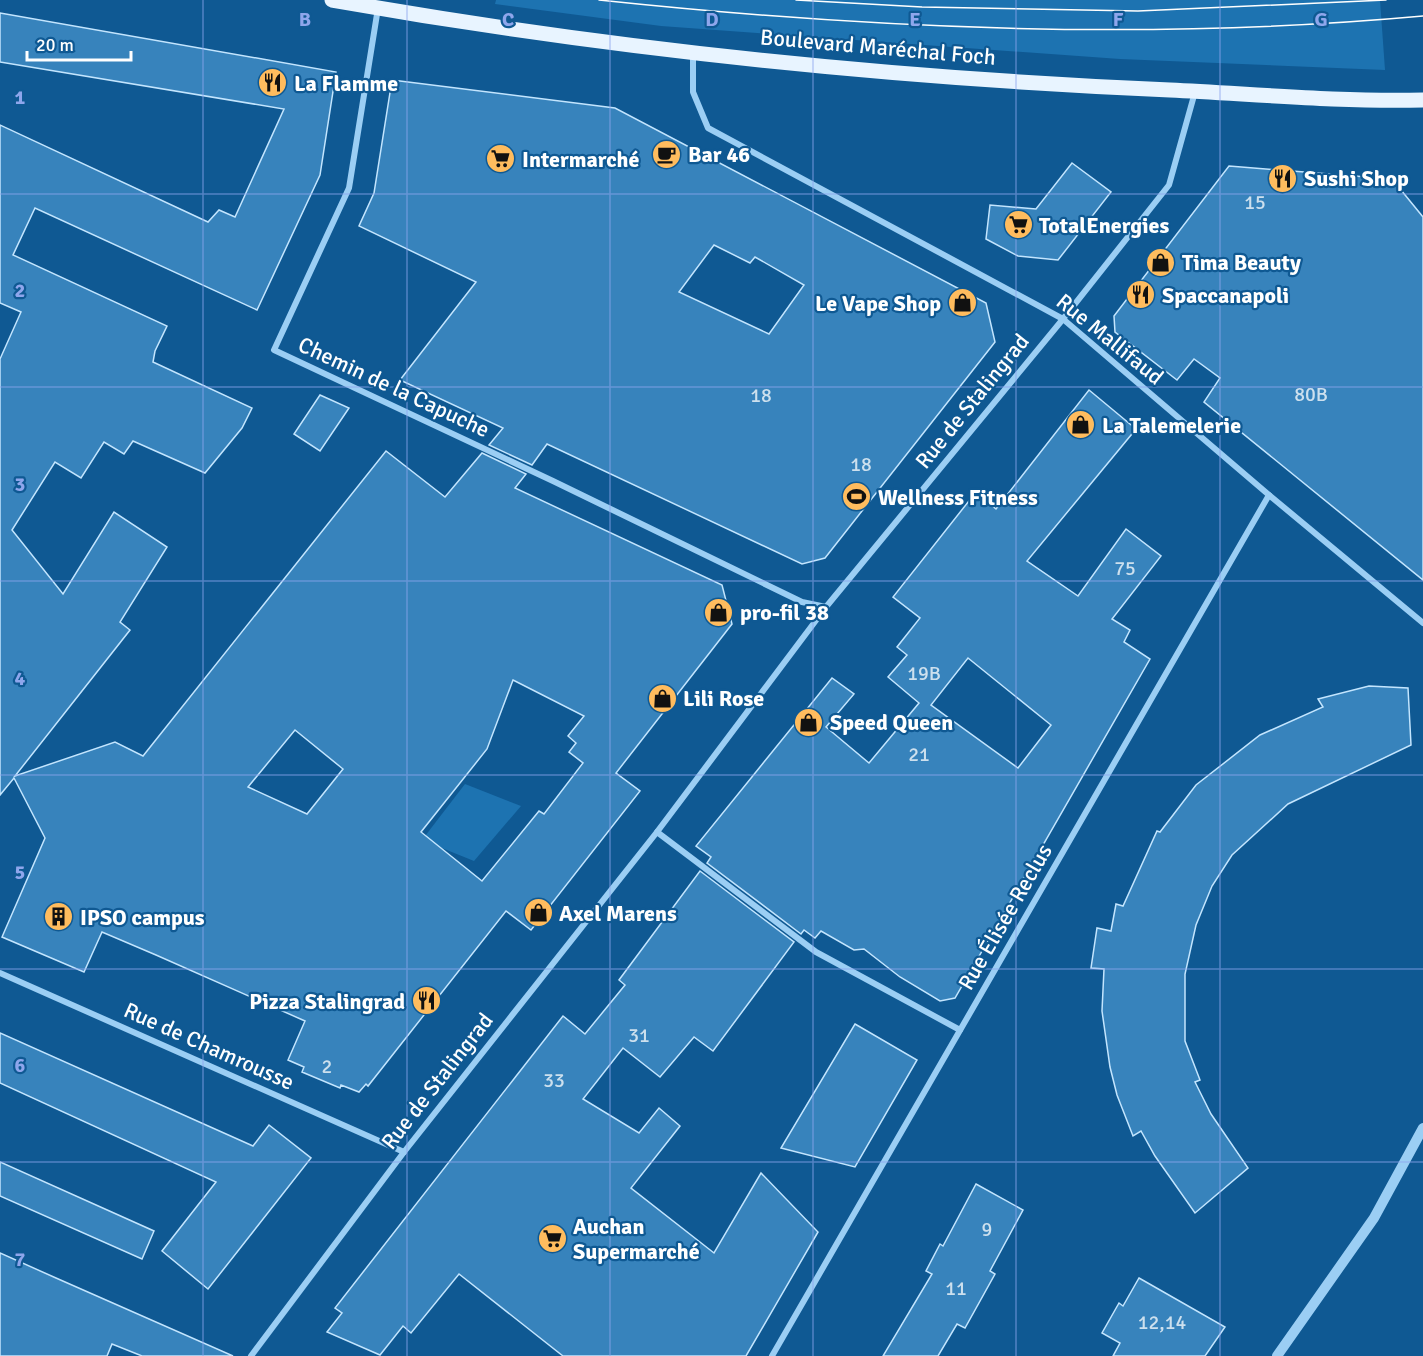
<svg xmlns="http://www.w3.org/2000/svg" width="1423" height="1356" viewBox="0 0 1423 1356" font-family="Signika,sans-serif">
  <rect width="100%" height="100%" fill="#0f5993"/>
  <g fill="#1d73b1">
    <polygon points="496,0 1380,0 1385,70 1120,59 661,26 495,4"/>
    <polygon points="465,784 521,806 474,861 422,840"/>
  </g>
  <g fill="#3783bc" stroke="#c3e5fe" stroke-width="1.5" fill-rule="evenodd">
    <path d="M 0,13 L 336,72 L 320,175 L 257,310 L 35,208 L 13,255 L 167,326 L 155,351 L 153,362 L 252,408 L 242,428 L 205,473 L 133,441 L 124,454 L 104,442 L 81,478 L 55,462 L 12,530 L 63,594 L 114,512 L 167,547 L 120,622 L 130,630 L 15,776 L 115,742 L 143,756 L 386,451 L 445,497 L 482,453 L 526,474 L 515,488 L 722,585 L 732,624 L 616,773 L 640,791 L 531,930 L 506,911 L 368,1086 L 366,1084 L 359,1092 L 341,1085 L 340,1088 L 302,1072 L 304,1067 L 288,1060 L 305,1021 L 156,955 L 102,932 L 84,972 L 2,937 L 45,838 L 14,778 L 0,795 L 0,359 L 21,312 L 0,303 L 0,125 L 208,222 L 219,210 L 235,217 L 284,109 L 0,62 ZM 513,680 L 584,716 L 568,736 L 576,743 L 569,752 L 583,763 L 544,814 L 539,811 L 482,881 L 421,832 L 487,749 ZM 295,730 L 343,769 L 307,814 L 248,787 Z"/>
    <path d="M 392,80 L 615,108 L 986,303 L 995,342 L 825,558 L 802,564 L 547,444 L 532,465 L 489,445 L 503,428 L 400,380 L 476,282 L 359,226 L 374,193 ZM 714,245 L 750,263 L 755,257 L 804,285 L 769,334 L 679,292 Z"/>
    <polygon points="1072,163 1111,192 1058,260 1018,256 986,239 990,205 1036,209"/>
    <polygon points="1229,166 1392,179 1423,217 1423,580 1204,402 1220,378 1194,359 1177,380 1115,332 1114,316"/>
    <path d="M 1089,390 L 1136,429 L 1027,561 L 1078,596 L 1126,529 L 1161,556 L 1112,619 L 1130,630 L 1124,642 L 1150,659 L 955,998 L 940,1001 L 900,977 L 864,949 L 854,950 L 821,931 L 815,938 L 804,930 L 801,934 L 707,863 L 711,857 L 696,846 L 832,678 L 854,694 L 826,727 L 869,763 L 919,703 L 888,677 L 907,655 L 897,647 L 920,618 L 893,597 L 976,492 L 996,509 ZM 968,658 L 1051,725 L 1018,768 L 931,705 Z"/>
    <polygon points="320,395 349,408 320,451 294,434"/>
    <polygon points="1369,686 1408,688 1411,745 1288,804 1232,855 1212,886 1196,925 1185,974 1185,1041 1200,1080 1195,1082 1211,1114 1248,1168 1195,1213 1155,1156 1141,1131 1133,1136 1117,1095 1110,1067 1102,1011 1104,969 1091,968 1097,928 1111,931 1116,904 1123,906 1157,831 1160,832 1196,785 1260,735 1323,707 1318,699"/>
    <polygon points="700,871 794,942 713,1051 694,1037 660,1077 623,1048 583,1099 639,1133 659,1108 680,1126 631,1188 714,1253 761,1173 818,1232 746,1356 563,1356 459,1274 411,1333 403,1326 380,1355 327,1332 342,1313 335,1308 563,1016 585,1034 625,985 619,980"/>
    <polygon points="855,1024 917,1060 855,1167 781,1148"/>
    <polygon points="0,1033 253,1146 269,1125 311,1158 208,1289 162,1251 216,1182 0,1083"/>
    <polygon points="0,1162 154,1231 142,1259 0,1196"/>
    <polygon points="976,1184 1023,1210 990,1271 995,1274 965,1328 957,1324 938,1356 883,1356 932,1274 926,1271 940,1244 943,1246"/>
    <polygon points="0,1253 56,1278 233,1356 142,1356 112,1344 107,1356 0,1356"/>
    <polygon points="1139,1278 1225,1327 1205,1356 1113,1356 1120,1343 1102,1333 1119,1303 1123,1306"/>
  </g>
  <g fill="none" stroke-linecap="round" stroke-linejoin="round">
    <g stroke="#9bcef4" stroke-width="6">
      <polyline points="378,8 349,188 274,350 553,481 802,602 826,607"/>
      <polyline points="693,53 693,92 708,128 1063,319 1269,495 1423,623"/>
      <polyline points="657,832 816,952 960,1030"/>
      <polyline points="0,973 404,1152"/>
      <polyline points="251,1356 404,1152 657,832 826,607 1063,319 1169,185 1195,92"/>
      <polyline points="772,1356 1269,495"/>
    </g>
    <polyline stroke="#9bcef4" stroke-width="10" points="1277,1356 1374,1218 1423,1128"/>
    <path stroke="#e8f4ff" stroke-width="15" d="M 332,0 C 608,49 890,78 1170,90 C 1254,94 1339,102 1423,100"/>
    <g stroke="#fff" stroke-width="1.5">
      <path d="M 599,0 C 872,29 1149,41 1423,16"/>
      <polyline points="796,0 922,7 1138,11 1386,0"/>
    </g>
  </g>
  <path fill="none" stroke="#8ea6ec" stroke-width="1.5" stroke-opacity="0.55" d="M 203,0 L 203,1356M 407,0 L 407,1356M 610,0 L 610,1356M 813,0 L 813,1356M 1016,0 L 1016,1356M 1220,0 L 1220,1356M 0,194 L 1423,194M 0,387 L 1423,387M 0,581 L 1423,581M 0,775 L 1423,775M 0,969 L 1423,969M 0,1162 L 1423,1162"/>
  <defs>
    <symbol id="restaurant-disc" viewBox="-11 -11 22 22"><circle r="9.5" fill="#ffbc5e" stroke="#0f5993"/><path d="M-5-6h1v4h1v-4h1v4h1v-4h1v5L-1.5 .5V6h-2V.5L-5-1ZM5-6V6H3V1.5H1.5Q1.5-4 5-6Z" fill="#111"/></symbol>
    <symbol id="cafe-disc" viewBox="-11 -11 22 22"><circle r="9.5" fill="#ffbc5e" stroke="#0f5993"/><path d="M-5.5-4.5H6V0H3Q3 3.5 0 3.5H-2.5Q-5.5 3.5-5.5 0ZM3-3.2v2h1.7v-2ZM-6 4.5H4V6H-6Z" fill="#111"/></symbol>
    <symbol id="supermarket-disc" viewBox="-11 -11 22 22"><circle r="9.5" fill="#ffbc5e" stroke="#0f5993"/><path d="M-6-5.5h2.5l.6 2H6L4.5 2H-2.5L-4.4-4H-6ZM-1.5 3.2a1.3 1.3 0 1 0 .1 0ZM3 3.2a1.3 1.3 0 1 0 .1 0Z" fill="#111"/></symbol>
    <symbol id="shop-disc" viewBox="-11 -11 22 22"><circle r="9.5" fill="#ffbc5e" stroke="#0f5993"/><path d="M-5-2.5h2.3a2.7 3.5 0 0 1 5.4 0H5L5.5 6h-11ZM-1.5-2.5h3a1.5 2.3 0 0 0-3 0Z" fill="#111"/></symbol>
    <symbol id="stadium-disc" viewBox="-11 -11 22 22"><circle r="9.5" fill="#ffbc5e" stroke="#0f5993"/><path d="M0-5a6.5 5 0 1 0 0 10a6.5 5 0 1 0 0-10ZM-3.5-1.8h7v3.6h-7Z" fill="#111"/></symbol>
    <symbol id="building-disc" viewBox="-11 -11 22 22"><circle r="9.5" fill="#ffbc5e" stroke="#0f5993"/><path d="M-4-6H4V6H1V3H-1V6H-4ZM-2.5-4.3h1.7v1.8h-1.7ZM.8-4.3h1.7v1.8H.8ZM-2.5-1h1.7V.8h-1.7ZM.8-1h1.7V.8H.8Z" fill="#111"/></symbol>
  </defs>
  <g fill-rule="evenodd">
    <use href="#restaurant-disc" x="256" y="66" width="33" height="33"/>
    <use href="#cafe-disc" x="650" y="138" width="33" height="33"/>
    <use href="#supermarket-disc" x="484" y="142" width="33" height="33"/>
    <use href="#restaurant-disc" x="1266" y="162" width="33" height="33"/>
    <use href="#supermarket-disc" x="1002" y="208" width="33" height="33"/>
    <use href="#shop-disc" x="1144" y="246" width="33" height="33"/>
    <use href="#restaurant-disc" x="1124" y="278" width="33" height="33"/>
    <use href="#shop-disc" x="946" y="286" width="33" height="33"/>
    <use href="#shop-disc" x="1064" y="408" width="33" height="33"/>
    <use href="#stadium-disc" x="840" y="480" width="33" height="33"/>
    <use href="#shop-disc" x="702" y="596" width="33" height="33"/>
    <use href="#shop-disc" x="646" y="682" width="33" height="33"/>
    <use href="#shop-disc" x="792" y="706" width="33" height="33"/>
    <use href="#shop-disc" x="522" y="896" width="33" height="33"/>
    <use href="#building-disc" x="42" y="900" width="33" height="33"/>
    <use href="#restaurant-disc" x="410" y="984" width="33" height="33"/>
    <use href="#supermarket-disc" x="536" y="1222" width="33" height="33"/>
  </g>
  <g text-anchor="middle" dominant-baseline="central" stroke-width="4.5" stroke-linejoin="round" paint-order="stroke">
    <g font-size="20" fill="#cde0ee">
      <text x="1255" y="202">15</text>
      <text x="1311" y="394">80B</text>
      <text x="761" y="395">18</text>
      <text x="861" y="464">18</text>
      <text x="1125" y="568">75</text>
      <text x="924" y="673">19B</text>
      <text x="919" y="754">21</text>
      <text x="639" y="1035">31</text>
      <text x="327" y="1066">2</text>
      <text x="554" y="1080">33</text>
      <text x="987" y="1229">9</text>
      <text x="956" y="1288">11</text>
      <text x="1162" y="1322">12,14</text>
    </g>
    <g font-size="22" fill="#fff" stroke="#0f5993">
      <text transform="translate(878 47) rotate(5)">Boulevard Maréchal Foch</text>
      <text transform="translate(1110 339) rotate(39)">Rue Mallifaud</text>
      <text transform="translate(394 387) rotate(25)">Chemin de la Capuche</text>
      <text transform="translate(972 401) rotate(-51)">Rue de Stalingrad</text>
      <text transform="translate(1005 917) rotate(-60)">Rue Élisée Reclus</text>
      <text transform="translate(209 1046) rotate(24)">Rue de Chamrousse</text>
      <text transform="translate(437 1081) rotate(-52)">Rue de Stalingrad</text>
    </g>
    <g font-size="22" font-weight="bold" fill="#fff" stroke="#0f5993" text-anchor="start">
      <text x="294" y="83">La Flamme</text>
      <text x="688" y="154">Bar 46</text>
      <text x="522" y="159">Intermarché</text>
      <text x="1304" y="178">Sushi Shop</text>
      <text x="1039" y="225">TotalEnergies</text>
      <text x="1182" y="262">Tima Beauty</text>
      <text x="1162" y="295">Spaccanapoli</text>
      <text x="941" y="303" text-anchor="end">Le Vape Shop</text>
      <text x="1102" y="425">La Talemelerie</text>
      <text x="878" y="497">Wellness Fitness</text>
      <text x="740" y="612">pro-fil 38</text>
      <text x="683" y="698">Lili Rose</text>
      <text x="830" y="722">Speed Queen</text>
      <text x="559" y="913">Axel Marens</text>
      <text x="80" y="917">IPSO campus</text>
      <text x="405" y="1001" text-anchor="end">Pizza Stalingrad</text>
      <text x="573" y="1226">Auchan<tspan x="573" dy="25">Supermarché</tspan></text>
    </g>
  </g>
  <g font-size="20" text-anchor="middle" font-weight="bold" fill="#8ea6ec" stroke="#0f5993" stroke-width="4.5" stroke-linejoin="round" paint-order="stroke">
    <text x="305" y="26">B</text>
    <text x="508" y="26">C</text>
    <text x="712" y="26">D</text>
    <text x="915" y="26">E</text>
    <text x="1118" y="26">F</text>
    <text x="1321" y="26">G</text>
    <text x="20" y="104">1</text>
    <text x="20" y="297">2</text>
    <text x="20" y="491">3</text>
    <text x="20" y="685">4</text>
    <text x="20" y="879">5</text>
    <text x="20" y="1072">6</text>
    <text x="20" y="1266">7</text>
  </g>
  <path d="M27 51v9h104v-9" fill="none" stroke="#ffffff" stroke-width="3"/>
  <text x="36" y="51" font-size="18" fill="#ffffff" stroke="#0f5993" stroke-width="4.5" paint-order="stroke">20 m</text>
</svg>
